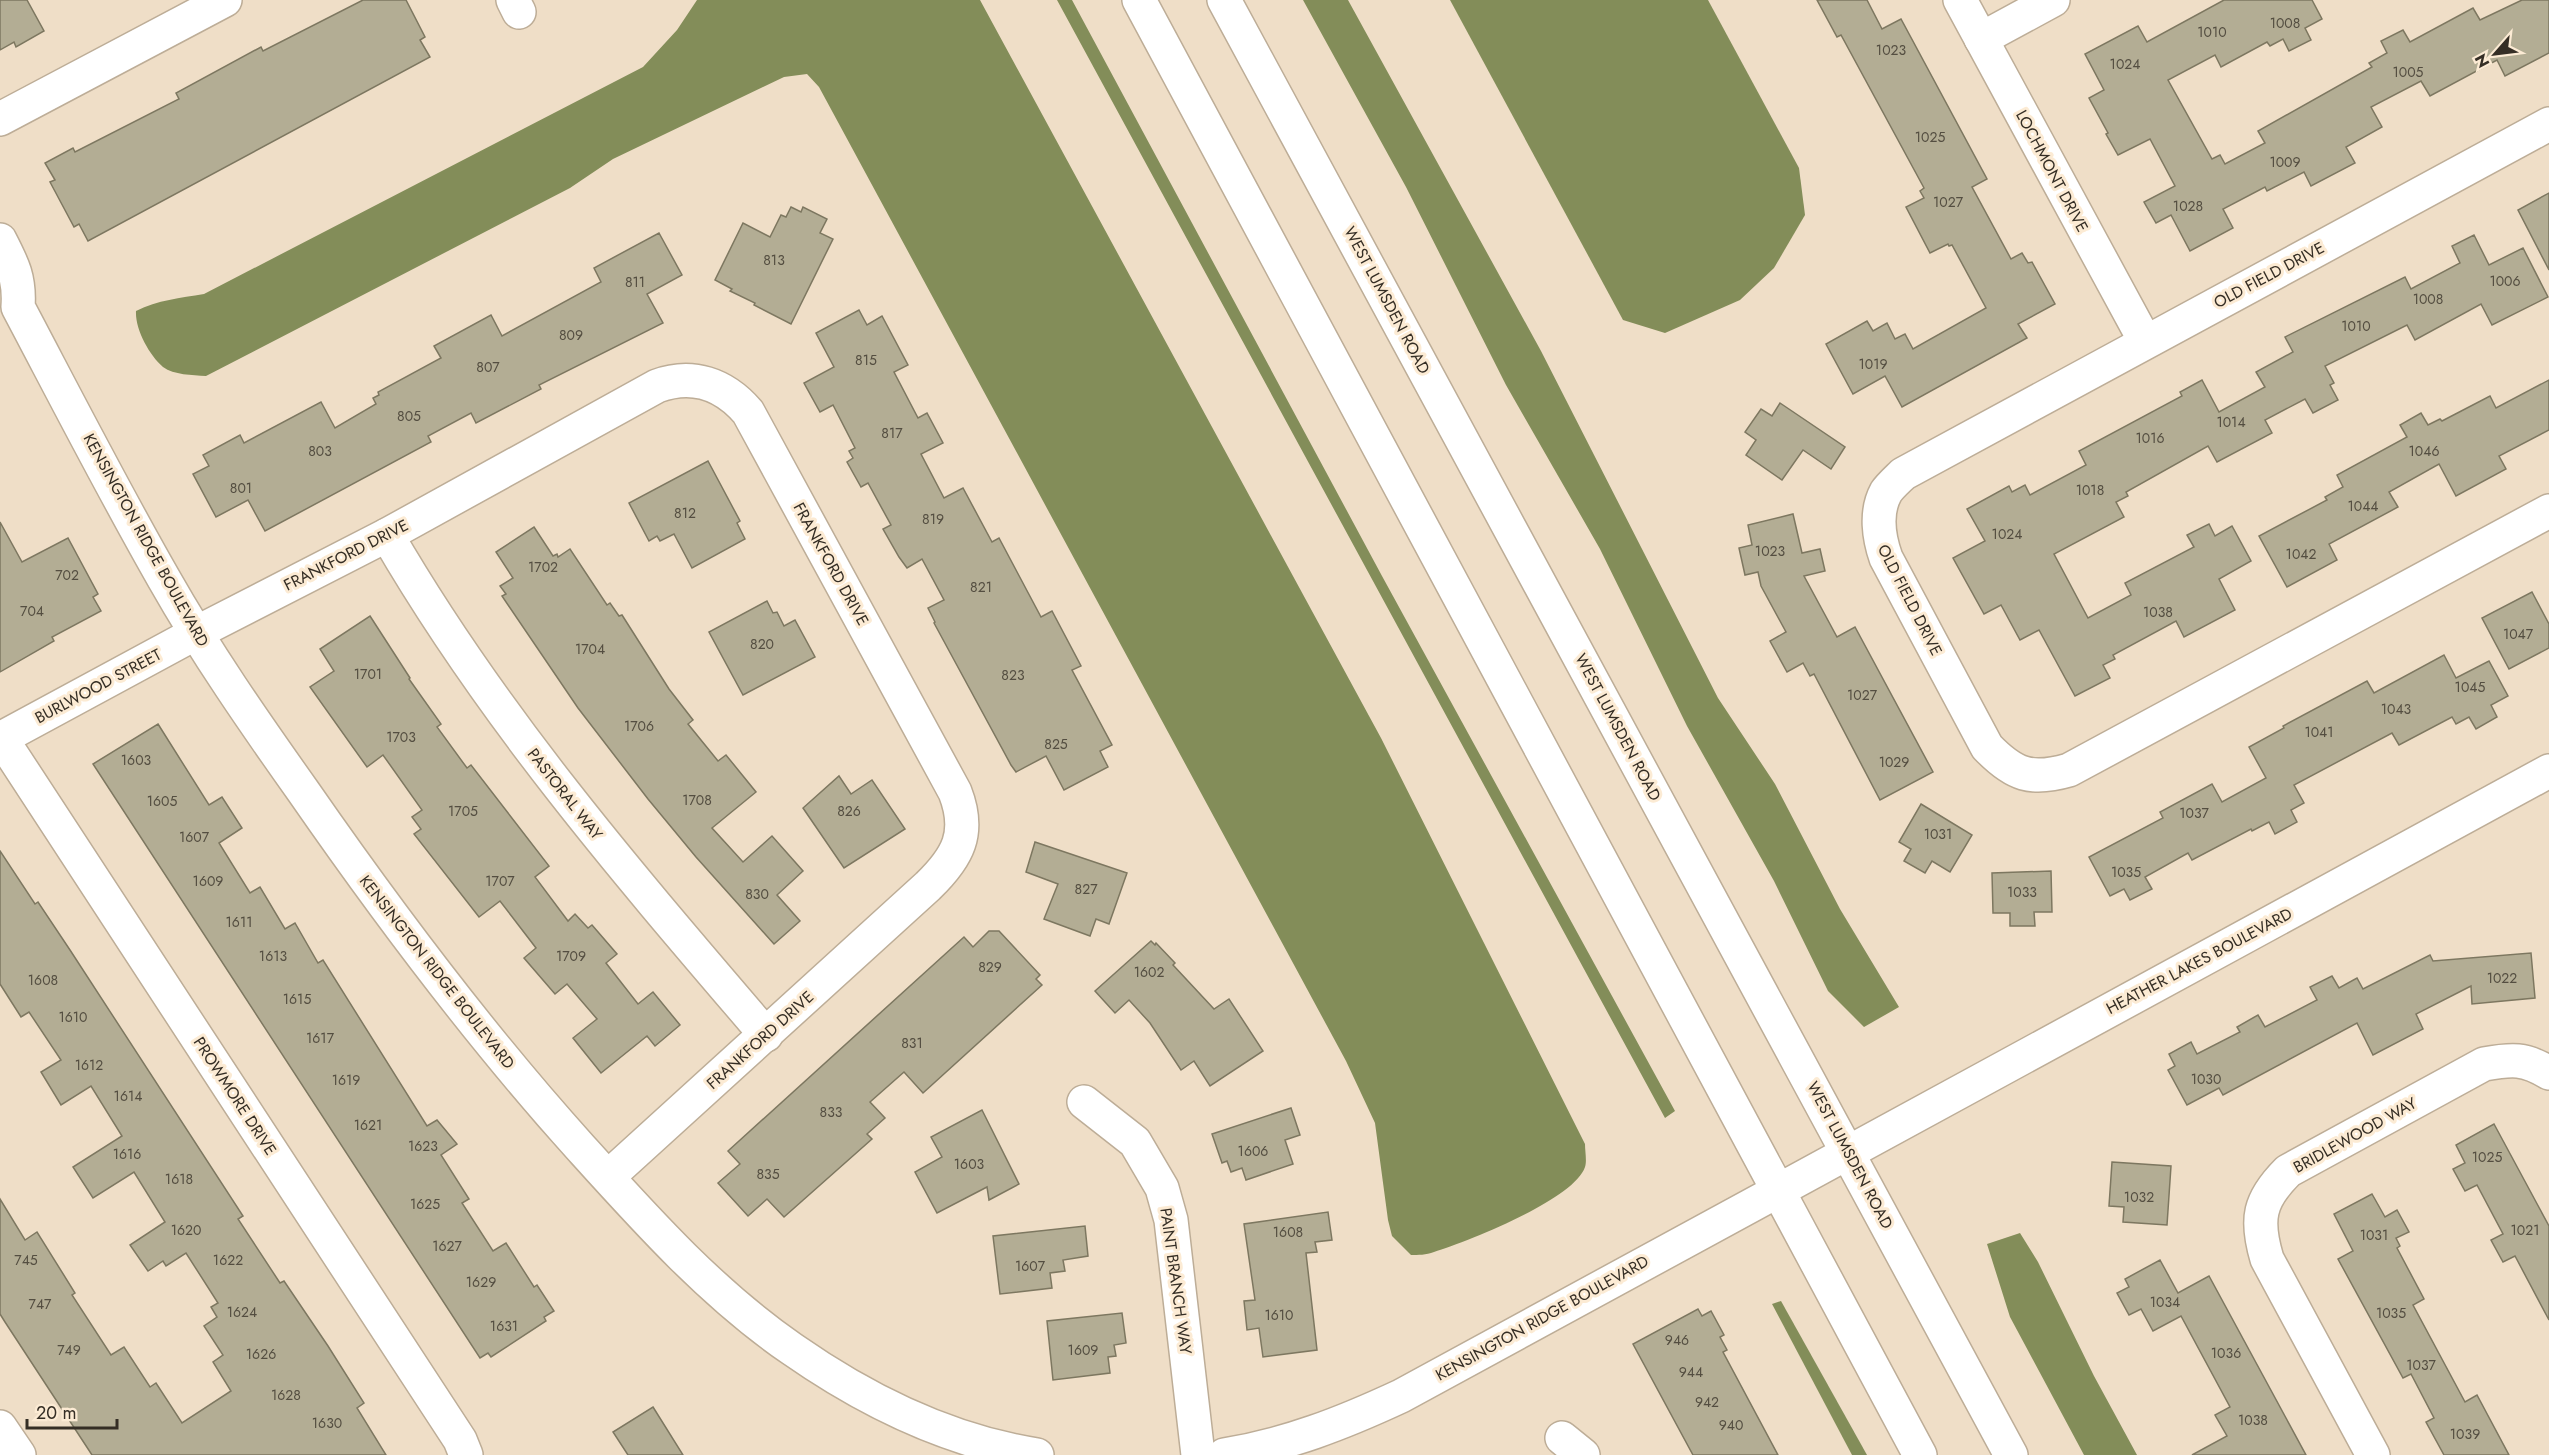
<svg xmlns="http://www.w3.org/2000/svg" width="2549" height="1455" viewBox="0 0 2549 1455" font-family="Jost,sans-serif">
  <rect width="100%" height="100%" fill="#efdec7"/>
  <g fill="#838d59">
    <path d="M 697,0 L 980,0 L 1381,738 L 1585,1144 C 1585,1151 1587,1161 1585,1167 C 1574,1200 1466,1242 1434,1252 C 1426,1255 1418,1255 1411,1255 L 1392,1236 L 1388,1220 L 1375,1123 L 1346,1061 L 819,87 L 807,74 L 784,77 L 613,159 L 570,188 L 206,376 C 192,375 174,375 163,367 C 149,355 135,329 136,311 C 158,300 180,298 204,294 L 643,67 L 677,30 Z"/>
    <polygon points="1057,0 1072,0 1382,576 1675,1111 1665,1118"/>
    <polygon points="1303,0 1348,0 1541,351 1718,698 1775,784 1840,909 1899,1007 1864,1027 1828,991 1774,881 1687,726 1600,549 1506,385 1406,187"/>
    <polygon points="1450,0 1708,0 1799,168 1805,215 1774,268 1740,300 1665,333 1623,320"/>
    <polygon points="2020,1233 2038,1262 2094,1376 2137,1455 2084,1455 2010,1317 1987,1244"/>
    <polygon points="1781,1301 1867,1455 1852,1455 1772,1304"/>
  </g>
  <g fill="#b3ad94" stroke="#7d7760" stroke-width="1.5">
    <polygon points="0,0 27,0 44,31 16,47 14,42 0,50"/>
    <polygon points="363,0 406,0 425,37 420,40 430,57 88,241 79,224 74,227 50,182 55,180 45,163 73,148 75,152 179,99 176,93 261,47 263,51"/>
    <polygon points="1817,0 1867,0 1882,29 1901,19 1987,179 1972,187 2011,259 2022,253 2028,263 2032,262 2055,304 2018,324 2027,338 1902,407 1885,376 1853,394 1826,344 1867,321 1873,331 1887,323 1895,339 1905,334 1913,349 1986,308 1952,245 1949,246 1948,244 1930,253 1906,207 1924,198 1920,191 1924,188 1841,35 1837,37"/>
    <polygon points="2224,0 2312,0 2322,19 2305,28 2311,40 2289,51 2283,39 2270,46 2267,42 2221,67 2215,55 2168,80 2212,159 2220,155 2225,164 2265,143 2258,131 2372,67 2369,63 2387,53 2381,41 2403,30 2410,42 2473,8 2480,20 2522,0 2549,0 2549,53 2505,76 2497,60 2430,96 2421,81 2371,107 2382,127 2346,147 2355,163 2311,186 2304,172 2267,191 2265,187 2223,209 2233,228 2190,251 2171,215 2156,223 2144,202 2175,186 2150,139 2118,155 2106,134 2108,133 2089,98 2104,90 2085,54 2138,26 2147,42"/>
    <polygon points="2549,193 2549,270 2518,210"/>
    <polygon points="791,207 801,212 803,207 827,219 820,233 833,239 791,324 754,305 755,303 730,291 732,289 715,280 743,223 770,237 781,215 786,217"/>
    <polygon points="659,233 682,275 647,294 663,323 539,385 541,389 476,423 471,413 428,436 431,442 265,531 248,500 216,517 193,474 209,466 203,455 240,435 244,443 321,402 335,428 376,404 373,398 379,395 378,392 441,358 434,346 491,315 502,336 601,282 594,268"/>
    <polygon points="2474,235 2489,265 2523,248 2548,297 2492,325 2481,304 2415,340 2407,325 2325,366 2334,383 2330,385 2338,400 2313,413 2305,399 2265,420 2272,433 2217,462 2208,446 2126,492 2128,496 2116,502 2124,517 2054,554 2088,618 2131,595 2125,583 2194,547 2187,535 2209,524 2215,536 2232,526 2251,561 2219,579 2235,610 2184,637 2176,621 2113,655 2115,659 2103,665 2110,678 2075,696 2039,630 2020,640 2001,605 1984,614 1953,558 1985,541 1967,509 2009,486 2012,492 2025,485 2030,495 2086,465 2079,451 2182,396 2180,392 2202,380 2219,412 2265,387 2256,372 2293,352 2285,337 2405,277 2411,289 2460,263 2452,246"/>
    <polygon points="859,310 867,325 882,316 908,365 894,372 918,418 927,413 943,443 921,454 944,498 963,488 992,542 999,538 1041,617 1052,611 1081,666 1072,670 1112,745 1100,751 1108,767 1064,790 1046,756 1016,772 1011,765 934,623 935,622 928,608 944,600 922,559 907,568 899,557 883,529 891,525 868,483 861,487 847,462 853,458 849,451 855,448 833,405 820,412 804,383 834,367 816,333"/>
    <polygon points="2549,380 2549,430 2499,456 2506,469 2456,496 2439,464 2389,492 2398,507 2329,544 2337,560 2287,587 2259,536 2327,500 2325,497 2343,487 2337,475 2407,437 2400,425 2421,413 2428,425 2440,419 2442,421 2490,396 2496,408"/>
    <polygon points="1780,403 1845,447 1831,469 1803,450 1782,480 1746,455 1756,440 1745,432 1761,409 1772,416"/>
    <polygon points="708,461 740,521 737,523 745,539 692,568 674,534 660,541 657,536 649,541 629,503"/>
    <polygon points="1793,514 1802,553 1820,549 1825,571 1804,576 1837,637 1855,627 1933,772 1880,800 1814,674 1810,676 1803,663 1787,672 1770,641 1786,632 1761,586 1758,572 1745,575 1739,548 1752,545 1748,525"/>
    <polygon points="0,522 22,562 68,538 98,594 93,597 101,611 52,637 54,641 0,672"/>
    <polygon points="534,527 553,556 557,554 558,557 570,549 607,605 610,603 619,616 622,615 669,689 693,720 688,724 718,761 726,755 756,792 712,828 743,862 772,836 803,871 777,895 800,921 774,944 696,857 648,799 578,708 502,596 506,594 500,586 513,578 496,552"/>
    <polygon points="2532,592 2549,624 2549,648 2509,669 2482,618"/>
    <polygon points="767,601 773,613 777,612 784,626 795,620 815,657 743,695 709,632"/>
    <polygon points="370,616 410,678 409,679 441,724 437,727 467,768 471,765 549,866 535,877 568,921 575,914 588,928 592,925 617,954 606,963 638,1004 653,992 680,1025 655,1046 647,1036 601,1073 573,1038 597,1019 567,984 555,994 524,958 536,948 500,901 479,917 414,834 421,829 412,817 422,810 383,755 367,767 310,687 334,671 320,649"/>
    <polygon points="2444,655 2456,678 2489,661 2508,696 2491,705 2497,717 2476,729 2469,717 2456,724 2452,717 2399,745 2392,733 2294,785 2304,803 2291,810 2297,822 2275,834 2269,822 2252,831 2251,829 2192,860 2188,853 2145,877 2152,889 2130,900 2124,889 2110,896 2089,857 2163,818 2160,812 2212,784 2222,802 2266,778 2249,747 2284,728 2283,726 2367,681 2374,693"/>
    <polygon points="158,724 209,805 222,797 242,828 219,843 250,893 260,887 285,929 295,923 318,963 323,960 427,1126 437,1120 457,1144 441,1155 469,1199 462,1203 493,1251 506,1243 534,1287 537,1285 554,1311 544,1317 546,1321 491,1357 488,1353 480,1358 93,764"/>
    <polygon points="839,776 851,794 872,780 905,829 844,868 803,808"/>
    <polygon points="1921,804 1972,835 1950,872 1932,861 1925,873 1904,861 1911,849 1899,842"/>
    <polygon points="1035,842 1127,873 1109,924 1096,919 1090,936 1044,919 1058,884 1026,872"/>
    <polygon points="0,851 35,904 38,902 70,950 243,1216 238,1219 280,1283 284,1281 328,1346 364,1403 357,1408 386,1455 92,1455 5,1322 0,1314 0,1199 25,1240 37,1232 75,1293 72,1295 111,1355 124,1347 150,1387 156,1383 182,1423 231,1391 213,1362 223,1355 204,1326 217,1317 211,1307 218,1303 186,1253 166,1266 163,1261 148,1271 130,1245 165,1222 134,1172 93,1198 73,1167 122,1136 91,1086 61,1105 41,1072 61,1060 29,1012 21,1017 0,984"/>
    <polygon points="2051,871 2052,912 2034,912 2035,926 2010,926 2010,913 1993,913 1992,873"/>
    <polygon points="989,931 999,931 1040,975 1036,979 1042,985 923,1093 904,1072 870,1102 885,1118 867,1134 872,1139 784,1217 767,1199 748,1216 718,1183 740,1164 728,1151 964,937 973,947"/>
    <polygon points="1151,941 1155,945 1156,943 1175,963 1173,965 1214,1009 1229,999 1263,1051 1210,1086 1194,1061 1181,1070 1150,1023 1129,1000 1115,1013 1095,991"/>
    <polygon points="2531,953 2535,998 2472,1004 2471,986 2416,1014 2423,1029 2373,1055 2357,1023 2223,1095 2219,1088 2187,1105 2168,1070 2175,1066 2169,1054 2191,1042 2197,1054 2240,1032 2237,1027 2258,1015 2265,1027 2317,1000 2310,987 2332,976 2339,988 2357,978 2363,989 2430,955 2433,961"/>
    <polygon points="1291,1108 1300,1135 1285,1140 1293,1164 1246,1180 1242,1168 1231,1172 1227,1161 1222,1163 1212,1134"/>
    <polygon points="982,1110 1019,1184 989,1200 987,1187 937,1213 915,1172 942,1157 931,1137"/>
    <polygon points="2494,1124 2549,1226 2549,1320 2515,1256 2503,1262 2491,1240 2503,1234 2477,1185 2465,1191 2453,1169 2465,1163 2456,1145"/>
    <polygon points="2112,1162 2171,1166 2167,1225 2123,1222 2124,1207 2109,1206"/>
    <polygon points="2372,1194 2385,1217 2397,1210 2409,1232 2396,1238 2400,1246 2397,1248 2424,1299 2413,1305 2465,1402 2477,1395 2509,1455 2444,1455 2426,1422 2434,1418 2411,1374 2403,1378 2338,1259 2353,1251 2334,1214"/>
    <polygon points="1328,1212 1332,1240 1315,1242 1317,1252 1306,1253 1317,1350 1263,1357 1259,1328 1247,1330 1244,1301 1255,1300 1244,1224"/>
    <polygon points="1085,1226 1088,1256 1063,1260 1065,1271 1050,1273 1052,1288 1000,1294 993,1236"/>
    <polygon points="2160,1260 2178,1293 2209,1276 2306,1455 2192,1455 2227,1436 2215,1415 2230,1407 2181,1316 2153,1331 2141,1309 2129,1315 2117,1293 2129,1287 2125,1279"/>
    <polygon points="1698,1309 1702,1316 1711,1311 1724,1335 1720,1337 1727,1350 1723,1352 1778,1455 1693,1455 1633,1344"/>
    <polygon points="1122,1313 1126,1343 1114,1345 1116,1356 1108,1357 1110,1373 1053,1380 1047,1321"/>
    <polygon points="653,1407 683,1455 628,1455 613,1432"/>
  </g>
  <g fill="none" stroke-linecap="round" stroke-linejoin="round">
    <defs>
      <g id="minor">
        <polyline points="513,0 519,12"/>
        <polyline points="1960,0 2145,341"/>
        <polyline points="1981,39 2053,0"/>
        <polyline points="0,119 225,0"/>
        <path d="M 2549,124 L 1903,474 C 1898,479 1890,486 1886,492 C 1875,512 1879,538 1886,558 L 1987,747 C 2014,775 2031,781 2069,770 L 2549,511"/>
        <path d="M 0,240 C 13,265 20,279 18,307 C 66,398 113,490 164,579 C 206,653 254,722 303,791 C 389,915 479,1035 580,1147 C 645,1219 712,1294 792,1349 C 865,1400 948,1441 1037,1455"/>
        <path d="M 387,535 C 493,718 629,875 766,1035"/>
        <polyline points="1,738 460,1440 466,1455"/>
        <path d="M 0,739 L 196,633 L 387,535 L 657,386 C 692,373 724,384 748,412 L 955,792 C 971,833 958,857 928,886 L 608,1177"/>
        <polyline points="1084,1102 1135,1142 1162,1188 1171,1220 1198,1455"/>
        <polyline points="0,1427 19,1455"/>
        <polyline points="1562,1438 1583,1455"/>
        <path d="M 1224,1455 C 1287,1445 1343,1423 1401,1396 L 2549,771"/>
        <path d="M 2373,1455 L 2267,1259 C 2255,1219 2259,1200 2288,1171 L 2484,1064 C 2512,1059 2525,1058 2549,1073"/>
      </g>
      <g id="major">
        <polyline points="1139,0 1920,1455"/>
        <polyline points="1224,0 2011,1455"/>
      </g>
    </defs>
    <use href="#minor" stroke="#bdad97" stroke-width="36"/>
    <use href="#major" stroke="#bdad97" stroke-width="36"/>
    <use href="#minor" stroke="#fff" stroke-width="33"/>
    <use href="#major" stroke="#fff" stroke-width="33"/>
  </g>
  <g text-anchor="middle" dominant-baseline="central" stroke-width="6" stroke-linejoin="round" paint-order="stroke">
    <g font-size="14" fill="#544e41">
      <text x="2285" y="23">1008</text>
      <text x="2212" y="32">1010</text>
      <text x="1891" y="50">1023</text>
      <text x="2125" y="64">1024</text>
      <text x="2408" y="72">1005</text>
      <text x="1930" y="137">1025</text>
      <text x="2285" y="162">1009</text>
      <text x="1948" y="202">1027</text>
      <text x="2188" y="206">1028</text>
      <text x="774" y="260">813</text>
      <text x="2505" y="281">1006</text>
      <text x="635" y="282">811</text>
      <text x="2428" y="299">1008</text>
      <text x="2356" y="326">1010</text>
      <text x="571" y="335">809</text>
      <text x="866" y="360">815</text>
      <text x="1873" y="364">1019</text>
      <text x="488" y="367">807</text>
      <text x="409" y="416">805</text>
      <text x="2231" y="422">1014</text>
      <text x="892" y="433">817</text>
      <text x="2150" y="438">1016</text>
      <text x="320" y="451">803</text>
      <text x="2424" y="451">1046</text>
      <text x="241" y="488">801</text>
      <text x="2090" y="490">1018</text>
      <text x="2363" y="506">1044</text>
      <text x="685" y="513">812</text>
      <text x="933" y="519">819</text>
      <text x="2007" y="534">1024</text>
      <text x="1770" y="551">1023</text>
      <text x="2301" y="554">1042</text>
      <text x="543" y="567">1702</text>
      <text x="67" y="575">702</text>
      <text x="981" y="587">821</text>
      <text x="32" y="611">704</text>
      <text x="2158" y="612">1038</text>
      <text x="2518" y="634">1047</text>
      <text x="762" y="644">820</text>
      <text x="590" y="649">1704</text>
      <text x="368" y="674">1701</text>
      <text x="1013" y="675">823</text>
      <text x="2470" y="687">1045</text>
      <text x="1862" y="695">1027</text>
      <text x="2396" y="709">1043</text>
      <text x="639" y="726">1706</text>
      <text x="2319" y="732">1041</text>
      <text x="401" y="737">1703</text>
      <text x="1056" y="744">825</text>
      <text x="136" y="760">1603</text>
      <text x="1894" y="762">1029</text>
      <text x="697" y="800">1708</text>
      <text x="162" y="801">1605</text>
      <text x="463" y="811">1705</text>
      <text x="849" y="811">826</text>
      <text x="2194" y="813">1037</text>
      <text x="1938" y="834">1031</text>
      <text x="194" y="837">1607</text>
      <text x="2126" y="872">1035</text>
      <text x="208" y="881">1609</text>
      <text x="500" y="881">1707</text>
      <text x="1086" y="889">827</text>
      <text x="2022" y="892">1033</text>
      <text x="757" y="894">830</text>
      <text x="239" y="922">1611</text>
      <text x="273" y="956">1613</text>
      <text x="571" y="956">1709</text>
      <text x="990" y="967">829</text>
      <text x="1149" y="972">1602</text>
      <text x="2502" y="978">1022</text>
      <text x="43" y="980">1608</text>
      <text x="297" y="999">1615</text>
      <text x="73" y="1017">1610</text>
      <text x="320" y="1038">1617</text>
      <text x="912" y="1043">831</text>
      <text x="89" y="1065">1612</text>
      <text x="2206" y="1079">1030</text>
      <text x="346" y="1080">1619</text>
      <text x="128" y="1096">1614</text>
      <text x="831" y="1112">833</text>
      <text x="368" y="1125">1621</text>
      <text x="423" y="1146">1623</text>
      <text x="1253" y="1151">1606</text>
      <text x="127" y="1154">1616</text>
      <text x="2487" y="1157">1025</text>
      <text x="969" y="1164">1603</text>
      <text x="768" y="1174">835</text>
      <text x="179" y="1179">1618</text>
      <text x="2139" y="1197">1032</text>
      <text x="425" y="1204">1625</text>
      <text x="186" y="1230">1620</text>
      <text x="2525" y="1230">1021</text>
      <text x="1288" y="1232">1608</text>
      <text x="2374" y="1235">1031</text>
      <text x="447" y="1246">1627</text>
      <text x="26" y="1260">745</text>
      <text x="228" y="1260">1622</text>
      <text x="1030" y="1266">1607</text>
      <text x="481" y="1282">1629</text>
      <text x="2165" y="1302">1034</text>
      <text x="40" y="1304">747</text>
      <text x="242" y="1312">1624</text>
      <text x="2391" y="1313">1035</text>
      <text x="1279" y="1315">1610</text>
      <text x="504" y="1326">1631</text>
      <text x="1677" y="1340">946</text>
      <text x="69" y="1350">749</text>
      <text x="1083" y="1350">1609</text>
      <text x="2226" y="1353">1036</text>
      <text x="261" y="1354">1626</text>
      <text x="2421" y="1365">1037</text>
      <text x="1691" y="1372">944</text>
      <text x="286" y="1395">1628</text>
      <text x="1707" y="1402">942</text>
      <text x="2253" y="1420">1038</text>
      <text x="327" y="1423">1630</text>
      <text x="1731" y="1425">940</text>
      <text x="2465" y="1434">1039</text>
    </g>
    <g font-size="16" fill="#352e25" stroke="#fcebd4">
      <text transform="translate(2052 171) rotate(62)">LOCHMONT DRIVE</text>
      <text transform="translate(2269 275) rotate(-28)">OLD FIELD DRIVE</text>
      <text transform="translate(1387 300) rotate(62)">WEST LUMSDEN ROAD</text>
      <text transform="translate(146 540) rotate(61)">KENSINGTON RIDGE BOULEVARD</text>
      <text transform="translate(346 555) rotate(-27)">FRANKFORD DRIVE</text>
      <text transform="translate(831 564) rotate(61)">FRANKFORD DRIVE</text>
      <text transform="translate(1910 600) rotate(63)">OLD FIELD DRIVE</text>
      <text transform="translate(98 686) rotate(-28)">BURLWOOD STREET</text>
      <text transform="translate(1618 727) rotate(62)">WEST LUMSDEN ROAD</text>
      <text transform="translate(565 794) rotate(52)">PASTORAL WAY</text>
      <text transform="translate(2199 961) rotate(-28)">HEATHER LAKES BOULEVARD</text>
      <text transform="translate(437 972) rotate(52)">KENSINGTON RIDGE BOULEVARD</text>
      <text transform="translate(760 1040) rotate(-42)">FRANKFORD DRIVE</text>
      <text transform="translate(235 1096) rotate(57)">PROWMORE DRIVE</text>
      <text transform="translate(2355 1135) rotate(-29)">BRIDLEWOOD WAY</text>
      <text transform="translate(1850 1155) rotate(62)">WEST LUMSDEN ROAD</text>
      <text transform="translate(1176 1281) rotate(82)">PAINT BRANCH WAY</text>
      <text transform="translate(1542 1318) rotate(-29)">KENSINGTON RIDGE BOULEVARD</text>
    </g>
  </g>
  <g transform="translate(2495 54) rotate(242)" stroke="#fcebd4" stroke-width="4.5" paint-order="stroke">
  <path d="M0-4.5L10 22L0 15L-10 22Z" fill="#352e25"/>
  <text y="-9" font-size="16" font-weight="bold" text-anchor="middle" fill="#352e25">N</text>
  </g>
  <path d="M27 1419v9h90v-9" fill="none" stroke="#352e25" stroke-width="3"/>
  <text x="36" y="1419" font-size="18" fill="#352e25" stroke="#fcebd4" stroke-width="4.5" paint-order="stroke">20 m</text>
</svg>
